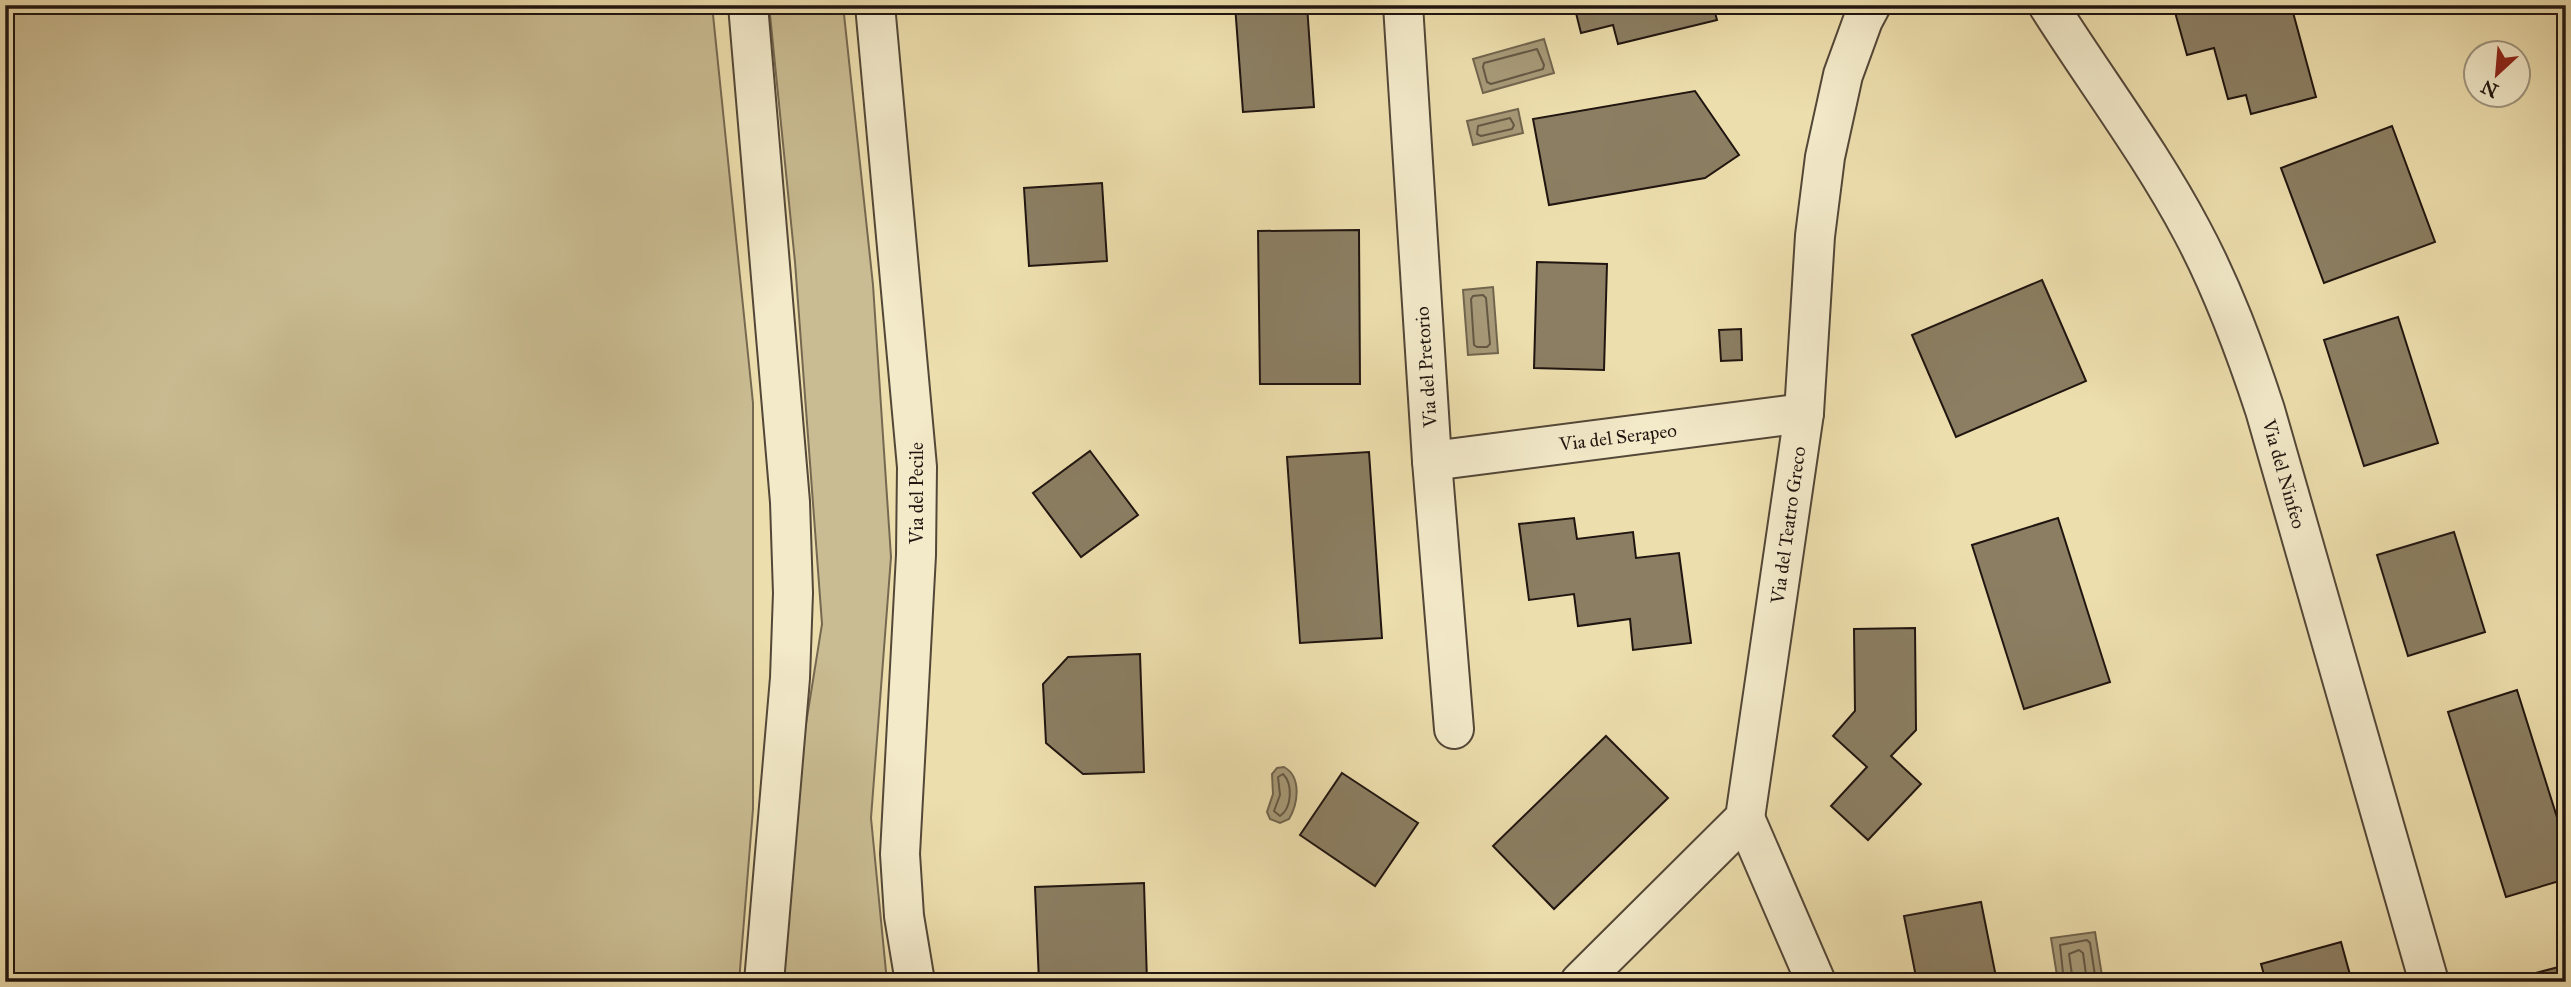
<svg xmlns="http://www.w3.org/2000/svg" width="2571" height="987" viewBox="0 0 2571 987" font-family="'IM FELL Great Primer',serif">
  <rect width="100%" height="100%" fill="#eddead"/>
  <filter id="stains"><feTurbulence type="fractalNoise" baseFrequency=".00286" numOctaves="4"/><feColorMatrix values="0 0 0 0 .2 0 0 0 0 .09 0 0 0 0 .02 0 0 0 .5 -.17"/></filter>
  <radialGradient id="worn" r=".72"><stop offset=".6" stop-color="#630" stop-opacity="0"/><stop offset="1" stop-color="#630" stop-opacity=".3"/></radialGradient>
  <g fill="#cabc92" stroke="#756851" stroke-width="2">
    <polygon points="5,5 712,5 753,403 753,809 739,982 5,982"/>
    <polygon points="769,5 843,5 873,285 891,557 871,818 887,982 783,982 790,824 822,624 795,262"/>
  </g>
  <g fill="#a79a78" stroke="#71654e" stroke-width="2">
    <polygon points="1544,39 1554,73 1483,93 1473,59"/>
    <polygon points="1518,109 1523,133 1473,145 1467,121"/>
    <polygon points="1493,287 1498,353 1468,355 1463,290"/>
    <path d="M 1284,767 C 1302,777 1298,804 1289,819 L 1280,823 L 1270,819 L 1267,812 L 1273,794 L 1272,774 L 1277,768 Z"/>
    <polygon points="2095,932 2103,982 2058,982 2051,938"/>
  </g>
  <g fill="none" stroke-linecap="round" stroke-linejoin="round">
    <g stroke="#645844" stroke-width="2">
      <polygon points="1537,49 1544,65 1543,69 1491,84 1487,82 1483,67 1484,63"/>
      <polygon points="1510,118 1514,125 1512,129 1481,136 1477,134 1478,126"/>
      <polygon points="1483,295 1486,298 1490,344 1487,347 1477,347 1474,345 1471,299 1473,296"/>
      <path d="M 1283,774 C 1293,784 1292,808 1280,816 L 1274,811 L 1280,795 L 1278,777 Z"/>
      <polyline points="2064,982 2060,945 2087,940 2090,943 2096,982"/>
      <polyline points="2073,982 2069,954 2079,950 2083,953 2087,982"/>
    </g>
  </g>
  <g fill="#8b7e62" stroke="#201510" stroke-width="2">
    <polygon points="1235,5 1307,5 1314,107 1243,112"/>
    <polygon points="1574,5 1713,5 1717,20 1618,44 1613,25 1581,33"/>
    <polygon points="2173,5 2291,5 2316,97 2251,114 2246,95 2228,99 2214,48 2187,55"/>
    <polygon points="1695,91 1739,155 1705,178 1549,205 1533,119"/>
    <polygon points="2392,126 2435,242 2324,283 2281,168"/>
    <polygon points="1102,183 1107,261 1029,266 1024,188"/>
    <polygon points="1359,230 1360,384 1260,384 1258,231"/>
    <polygon points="1537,262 1607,264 1604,370 1534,368"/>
    <polygon points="2042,280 2086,381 1956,437 1912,335"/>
    <polygon points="2398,317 2438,443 2364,466 2324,340"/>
    <polygon points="1741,329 1742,360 1721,361 1719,330"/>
    <polygon points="1090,451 1138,515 1081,557 1033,493"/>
    <polygon points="1369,452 1382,638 1300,643 1287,457"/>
    <polygon points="1574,518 1577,539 1633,532 1636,558 1679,553 1691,643 1633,650 1630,619 1578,626 1574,594 1529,600 1519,524"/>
    <polygon points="2058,518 2110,682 2024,709 1972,545"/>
    <polygon points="2454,532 2485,632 2408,656 2377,555"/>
    <polygon points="1915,628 1916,730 1891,756 1921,784 1868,840 1831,806 1867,767 1833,736 1855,711 1854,629"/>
    <polygon points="1140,654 1144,772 1083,774 1046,743 1043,684 1068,657"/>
    <polygon points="2517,690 2566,846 2566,879 2506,897 2448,712"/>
    <polygon points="1606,736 1668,798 1554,909 1493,846"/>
    <polygon points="1342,773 1418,823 1375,886 1300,835"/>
    <polygon points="1144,883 1147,982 1039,982 1035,887"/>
    <polygon points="1981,902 1997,982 1917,982 1904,916"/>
    <polygon points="2341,942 2352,982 2266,982 2261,964"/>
    <polygon points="2566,965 2566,982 2518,982 2517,978"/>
  </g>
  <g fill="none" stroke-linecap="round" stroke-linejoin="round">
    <defs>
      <g id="minor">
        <polyline points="748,5 790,502 793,593 790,678 764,982"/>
        <polyline points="875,5 917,467 916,555 900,854 904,916 915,982"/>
        <polyline points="1403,5 1432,461 1454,729"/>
        <path d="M 2048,5 C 2096,81 2150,152 2192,231 C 2223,289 2245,349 2265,410 L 2429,982"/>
        <polyline points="1432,461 1804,413"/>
        <polyline points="1745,818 1816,982"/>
        <polyline points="1580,982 1745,818 1804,413 1815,236 1825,157 1843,75 1863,20 1871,5"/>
      </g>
    </defs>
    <use href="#minor" stroke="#534737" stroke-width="42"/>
    <use href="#minor" stroke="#f3eaca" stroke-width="38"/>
  </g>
  <g text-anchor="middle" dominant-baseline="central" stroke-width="7" stroke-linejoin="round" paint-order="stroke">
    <g font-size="19" fill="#201510" stroke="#f3eaca">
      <text transform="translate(1426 367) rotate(-94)">Via del Pretorio</text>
      <text transform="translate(1618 437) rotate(-7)">Via del Serapeo</text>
      <text transform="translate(2284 474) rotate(74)">Via del Ninfeo</text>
      <text transform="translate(916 493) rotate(-90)">Via del Pecile</text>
      <text transform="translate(1788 525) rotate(-82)">Via del Teatro Greco</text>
    </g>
  </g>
  <rect width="2571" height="987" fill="none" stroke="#eddead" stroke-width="28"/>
  <rect x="7" y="7" width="2557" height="973" fill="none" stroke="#201510" stroke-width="3.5"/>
  <rect x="14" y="14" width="2543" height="959" fill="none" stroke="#201510" stroke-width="2"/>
  <g transform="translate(2497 74) rotate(206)"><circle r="33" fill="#f3eaca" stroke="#9f9580" stroke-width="2"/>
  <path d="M0-5L12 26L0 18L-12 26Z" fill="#8f2418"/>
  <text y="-10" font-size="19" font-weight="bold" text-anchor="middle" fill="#201510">N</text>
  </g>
  <rect width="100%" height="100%" filter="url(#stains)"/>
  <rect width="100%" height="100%" fill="url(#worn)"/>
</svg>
